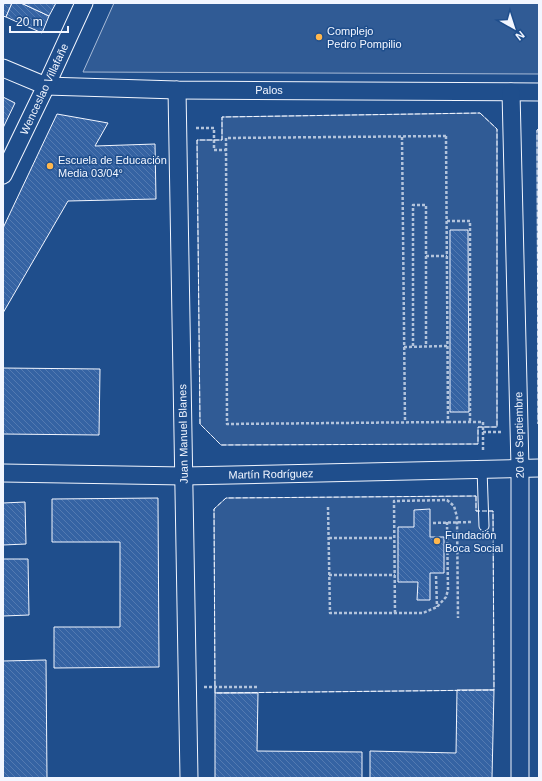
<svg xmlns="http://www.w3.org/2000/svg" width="542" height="781" viewBox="0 0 542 781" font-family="Arial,sans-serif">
  <defs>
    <pattern id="building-back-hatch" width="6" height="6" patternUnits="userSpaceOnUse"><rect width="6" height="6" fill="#3563a3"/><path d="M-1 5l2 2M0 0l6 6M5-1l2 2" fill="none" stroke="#537ab1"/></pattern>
  </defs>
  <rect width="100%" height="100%" fill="#1f4e8c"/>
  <g fill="#305b95" stroke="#a8bbd7">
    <polygon points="114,3 539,3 539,74 83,72"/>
    <polygon points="480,113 497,129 497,427 478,427 478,444 221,445 200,424 197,140 222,140 222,117"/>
    <polygon points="539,129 539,424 538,424 537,130"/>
    <polygon points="476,496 476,511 493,511 494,690 215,693 214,509 226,498"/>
  </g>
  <g fill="url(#building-back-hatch)" stroke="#f2f6ff">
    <polygon points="3,3 12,3 6,17 3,16"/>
    <polygon points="12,3 21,3 49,16 42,33 6,17"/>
    <polygon points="21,3 56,3 49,16"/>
    <polygon points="3,97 15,103 3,128"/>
    <polygon points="57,114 108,123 95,146 155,144 156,199 68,201 3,313 3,228"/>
    <polygon points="450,230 468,230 469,412 450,412"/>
    <polygon points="3,368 100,369 99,435 3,434"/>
    <polygon points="158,498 159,667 54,668 54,627 120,627 120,542 52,542 52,499"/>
    <polygon points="25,502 26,544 3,545 3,503"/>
    <polygon points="430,509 430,537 444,537 444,573 430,573 430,600 417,600 418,582 398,582 398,527 414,527 414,510"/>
    <polygon points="3,559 28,559 29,615 3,616"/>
    <polygon points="46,660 47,778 3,778 3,661"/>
    <polygon points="457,690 494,690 492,778 370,778 370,751 456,753"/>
    <polygon points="215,693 258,693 257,751 362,752 362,778 215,778"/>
  </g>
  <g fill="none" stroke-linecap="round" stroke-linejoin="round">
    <defs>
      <polyline id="service" points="482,469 484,526"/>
      <g id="minor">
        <polyline points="3,68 46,86 177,90 539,92"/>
        <polyline points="177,90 189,778"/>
        <polyline points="511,92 520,468 520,778"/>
        <polyline points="3,175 46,86 84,3"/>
        <polyline points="3,473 184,476 539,468"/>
      </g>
    </defs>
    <use href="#service" stroke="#f2f6ff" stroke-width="11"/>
    <use href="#minor" stroke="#f2f6ff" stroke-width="19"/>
    <g stroke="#b3c4dc" stroke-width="2.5" stroke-dasharray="3 2" stroke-linecap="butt">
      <polyline points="196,128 214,128 214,150 226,150"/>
      <polygon points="446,136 448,422 227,424 226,138"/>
      <polyline points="402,137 405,422"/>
      <polyline points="447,221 470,221 470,422"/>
      <polyline points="426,256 447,256"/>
      <polyline points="413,346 413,205 426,205 426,346"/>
      <polyline points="404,347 447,346"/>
      <polyline points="448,422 483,422 483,452"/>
      <polyline points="483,432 503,432"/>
      <polyline points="328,507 330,613 423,613 437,607 446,597 448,590 447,522"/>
      <polyline points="433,523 471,522"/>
      <polyline points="329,538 394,538"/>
      <polyline points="329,575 395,575"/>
      <polyline points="436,576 437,607"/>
      <polyline points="395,613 394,501 447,500 454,506 457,517 458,618"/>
      <polyline points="204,687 258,687"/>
    </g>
    <use href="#service" stroke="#1f4e8c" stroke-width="9"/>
    <use href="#minor" stroke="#1f4e8c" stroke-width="17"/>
    <g stroke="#f2f6ff" stroke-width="1" stroke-dasharray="5 2" stroke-linecap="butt">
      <polygon points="480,113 497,129 497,427 478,427 478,444 221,445 200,424 197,140 222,140 222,117"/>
      <polyline points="539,129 537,130 538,424 539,424"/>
      <polygon points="476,496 476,511 493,511 494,690 215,693 214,509 226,498"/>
    </g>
  </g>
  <g fill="#ffb74d" stroke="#1f4e8c" stroke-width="1.5">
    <circle cx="319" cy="37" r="4"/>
    <circle cx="50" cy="166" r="4"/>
    <circle cx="437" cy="541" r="4"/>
  </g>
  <g text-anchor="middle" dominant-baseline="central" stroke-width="3" stroke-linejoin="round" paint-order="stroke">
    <g font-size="11" fill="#f2f6ff" stroke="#1f4e8c" text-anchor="start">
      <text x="327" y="31">Complejo<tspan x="327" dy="13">Pedro Pompilio</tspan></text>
      <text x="58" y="160">Escuela de Educación<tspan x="58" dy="13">Media 03/04°</tspan></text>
      <text x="445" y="535">Fundación<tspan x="445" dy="13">Boca Social</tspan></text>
    </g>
    <g font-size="11" fill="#f2f6ff" stroke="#1f4e8c">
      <text transform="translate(44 89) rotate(-65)">Wenceslao Villafañe</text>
      <text x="269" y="90">Palos</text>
      <text transform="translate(183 434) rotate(-91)">Juan Manuel Blanes</text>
      <text transform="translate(519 435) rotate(-91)">20 de Septiembre</text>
      <text transform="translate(271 474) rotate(-1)">Martín Rodríguez</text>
    </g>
  </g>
  <rect width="542" height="781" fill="none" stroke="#f2f6ff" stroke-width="8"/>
  <g transform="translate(514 28) rotate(141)" stroke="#1f4e8c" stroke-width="3" paint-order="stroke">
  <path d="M0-3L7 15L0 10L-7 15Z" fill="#f2f6ff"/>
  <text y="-6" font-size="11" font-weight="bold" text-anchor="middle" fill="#f2f6ff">N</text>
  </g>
  <path d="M10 26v6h58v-6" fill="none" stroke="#f2f6ff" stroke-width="2"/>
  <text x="16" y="26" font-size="12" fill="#f2f6ff" stroke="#1f4e8c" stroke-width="3" paint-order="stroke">20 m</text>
</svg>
